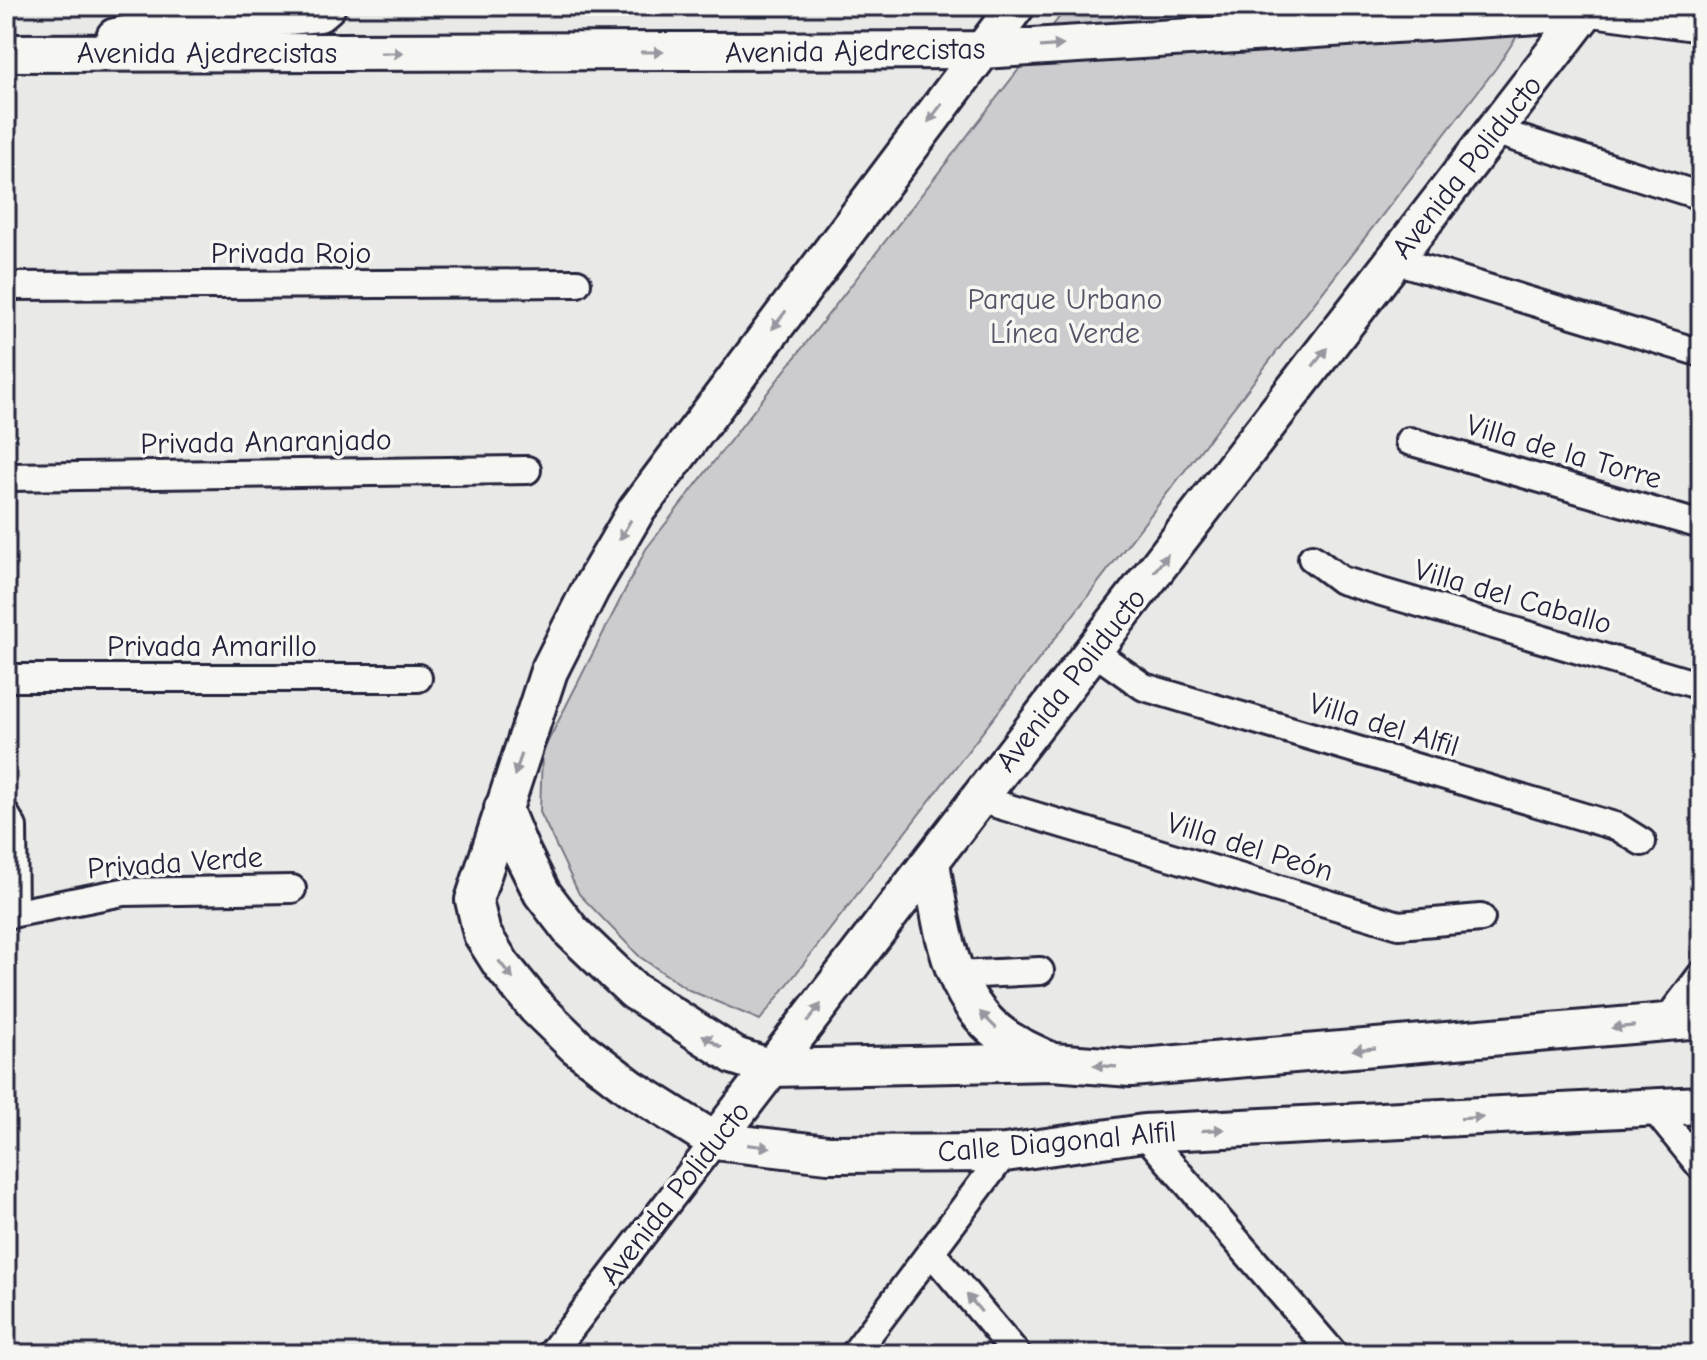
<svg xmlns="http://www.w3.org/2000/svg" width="1707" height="1360" viewBox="0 0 1707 1360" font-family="'Comic Neue',sans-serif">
  <rect width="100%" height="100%" fill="#e9e9e7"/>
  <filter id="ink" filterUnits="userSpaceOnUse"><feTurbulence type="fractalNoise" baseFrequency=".0125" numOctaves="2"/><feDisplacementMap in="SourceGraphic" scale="16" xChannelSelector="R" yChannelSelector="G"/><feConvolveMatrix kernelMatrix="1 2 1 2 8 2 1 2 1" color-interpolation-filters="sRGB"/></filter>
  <g filter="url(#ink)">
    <polygon fill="#ccccce" stroke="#777784" stroke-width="2" points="1068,6 1537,6 1496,68 760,1020 689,990 640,957 579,894 540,812 542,753 646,549"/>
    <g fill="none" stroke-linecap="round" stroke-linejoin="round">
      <defs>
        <g id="street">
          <polyline points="1586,12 1701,28"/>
          <polyline points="1494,131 1701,196"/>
          <polyline points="1395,260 1701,353"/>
          <polyline points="6,286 577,283"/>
          <polyline points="1409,441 1701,525"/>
          <polyline points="6,477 527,470"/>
          <polyline points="1312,558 1341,580 1701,686"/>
          <polyline points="1093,651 1144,687 1618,827 1642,842"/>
          <polyline points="6,678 418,678"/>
          <polyline points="979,799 1399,925 1481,918"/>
          <polyline points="6,815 13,827 14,913"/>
          <polyline points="6,915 123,892 292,889"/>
          <polyline points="957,975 1040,971"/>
          <polyline points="1664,1024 1701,975"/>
          <polyline points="1654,1109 1701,1167"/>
          <polyline points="1144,1133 1334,1354"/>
          <polyline points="932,1253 1017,1354"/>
          <polyline points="551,1354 715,1141"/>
          <polyline points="854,1354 1005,1153"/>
        </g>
        <g id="secondary">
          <polyline points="1016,6 636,511 590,590 549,671 474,900 482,934 501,964 536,1007 576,1046 631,1088 715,1141 828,1154 1005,1153 1144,1133 1701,1105"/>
          <polyline points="115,37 151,29 319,13 327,6"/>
          <polyline points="6,53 982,50 1586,12"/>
          <polyline points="503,808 520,849 542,893 572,932 634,991 735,1056 772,1068 1053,1062 1131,1068 1701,1019"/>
          <path d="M 931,862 C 941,924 949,1003 1009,1040 C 1021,1048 1035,1053 1048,1060"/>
          <polyline points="715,1141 1590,6"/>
        </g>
      </defs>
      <use href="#street" stroke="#22223b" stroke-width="32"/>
      <use href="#secondary" stroke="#22223b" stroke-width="42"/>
      <use href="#street" stroke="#f6f6f2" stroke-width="26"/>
      <use href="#secondary" stroke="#f6f6f2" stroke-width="36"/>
    </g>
    <defs><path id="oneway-solid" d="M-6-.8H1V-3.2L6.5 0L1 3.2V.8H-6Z" transform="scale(2)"/></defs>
    <g fill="#9797a0">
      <use href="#oneway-solid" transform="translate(1052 46) rotate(-4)"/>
      <use href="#oneway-solid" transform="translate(652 52)"/>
      <use href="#oneway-solid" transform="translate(392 53)"/>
      <use href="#oneway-solid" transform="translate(935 113) rotate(127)"/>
      <use href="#oneway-solid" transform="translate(779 320) rotate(127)"/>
      <use href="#oneway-solid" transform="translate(1320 357) rotate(-52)"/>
      <use href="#oneway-solid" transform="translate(625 530) rotate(120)"/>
      <use href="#oneway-solid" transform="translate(1161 563) rotate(-52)"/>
      <use href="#oneway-solid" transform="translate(518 765) rotate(109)"/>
      <use href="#oneway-solid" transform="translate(506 970) rotate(52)"/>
      <use href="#oneway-solid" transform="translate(814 1013) rotate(-52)"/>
      <use href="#oneway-solid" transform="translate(988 1020) rotate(-135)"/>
      <use href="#oneway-solid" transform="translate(1623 1027) rotate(175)"/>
      <use href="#oneway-solid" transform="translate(712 1041) rotate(-147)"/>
      <use href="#oneway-solid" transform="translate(1364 1049) rotate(175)"/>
      <use href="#oneway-solid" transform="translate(1105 1066) rotate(-176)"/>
      <use href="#oneway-solid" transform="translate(1472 1118) rotate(-3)"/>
      <use href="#oneway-solid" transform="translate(1213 1130) rotate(-3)"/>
      <use href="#oneway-solid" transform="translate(759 1146) rotate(7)"/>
      <use href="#oneway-solid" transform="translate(974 1303) rotate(-130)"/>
    </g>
  </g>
  <g text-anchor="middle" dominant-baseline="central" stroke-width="7" stroke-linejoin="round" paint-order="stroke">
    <g font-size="30" fill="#22223b" stroke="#f6f6f2">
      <text transform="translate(855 51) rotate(-1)">Avenida Ajedrecistas</text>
      <text x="207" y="53">Avenida Ajedrecistas</text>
      <text transform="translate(1467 167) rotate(-52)">Avenida Poliducto</text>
      <text x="291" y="253">Privada Rojo</text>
      <text transform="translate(266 442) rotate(-1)">Privada Anaranjado</text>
      <text transform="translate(1564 452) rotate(16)">Villa de la Torre</text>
      <text transform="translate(1513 597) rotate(16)">Villa del Caballo</text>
      <text x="212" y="646">Privada Amarillo</text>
      <text transform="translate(1071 680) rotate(-52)">Avenida Poliducto</text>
      <text transform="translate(1384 725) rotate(17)">Villa del Alfil</text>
      <text transform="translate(1250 847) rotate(17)">Villa del Peón</text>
      <text transform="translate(175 863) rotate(-4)">Privada Verde</text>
      <text transform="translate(1057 1142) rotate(-5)">Calle Diagonal Alfil</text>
      <text transform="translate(675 1193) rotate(-52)">Avenida Poliducto</text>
    </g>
    <g font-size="30" fill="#555567" stroke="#f6f6f2">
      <text x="1065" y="299">Parque Urbano<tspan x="1065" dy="34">Línea Verde</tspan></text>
    </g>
  </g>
  <rect width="1707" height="1360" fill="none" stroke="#f6f6f2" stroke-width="32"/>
  <rect x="16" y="16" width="1675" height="1328" fill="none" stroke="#22223b" stroke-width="3" filter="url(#ink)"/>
</svg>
